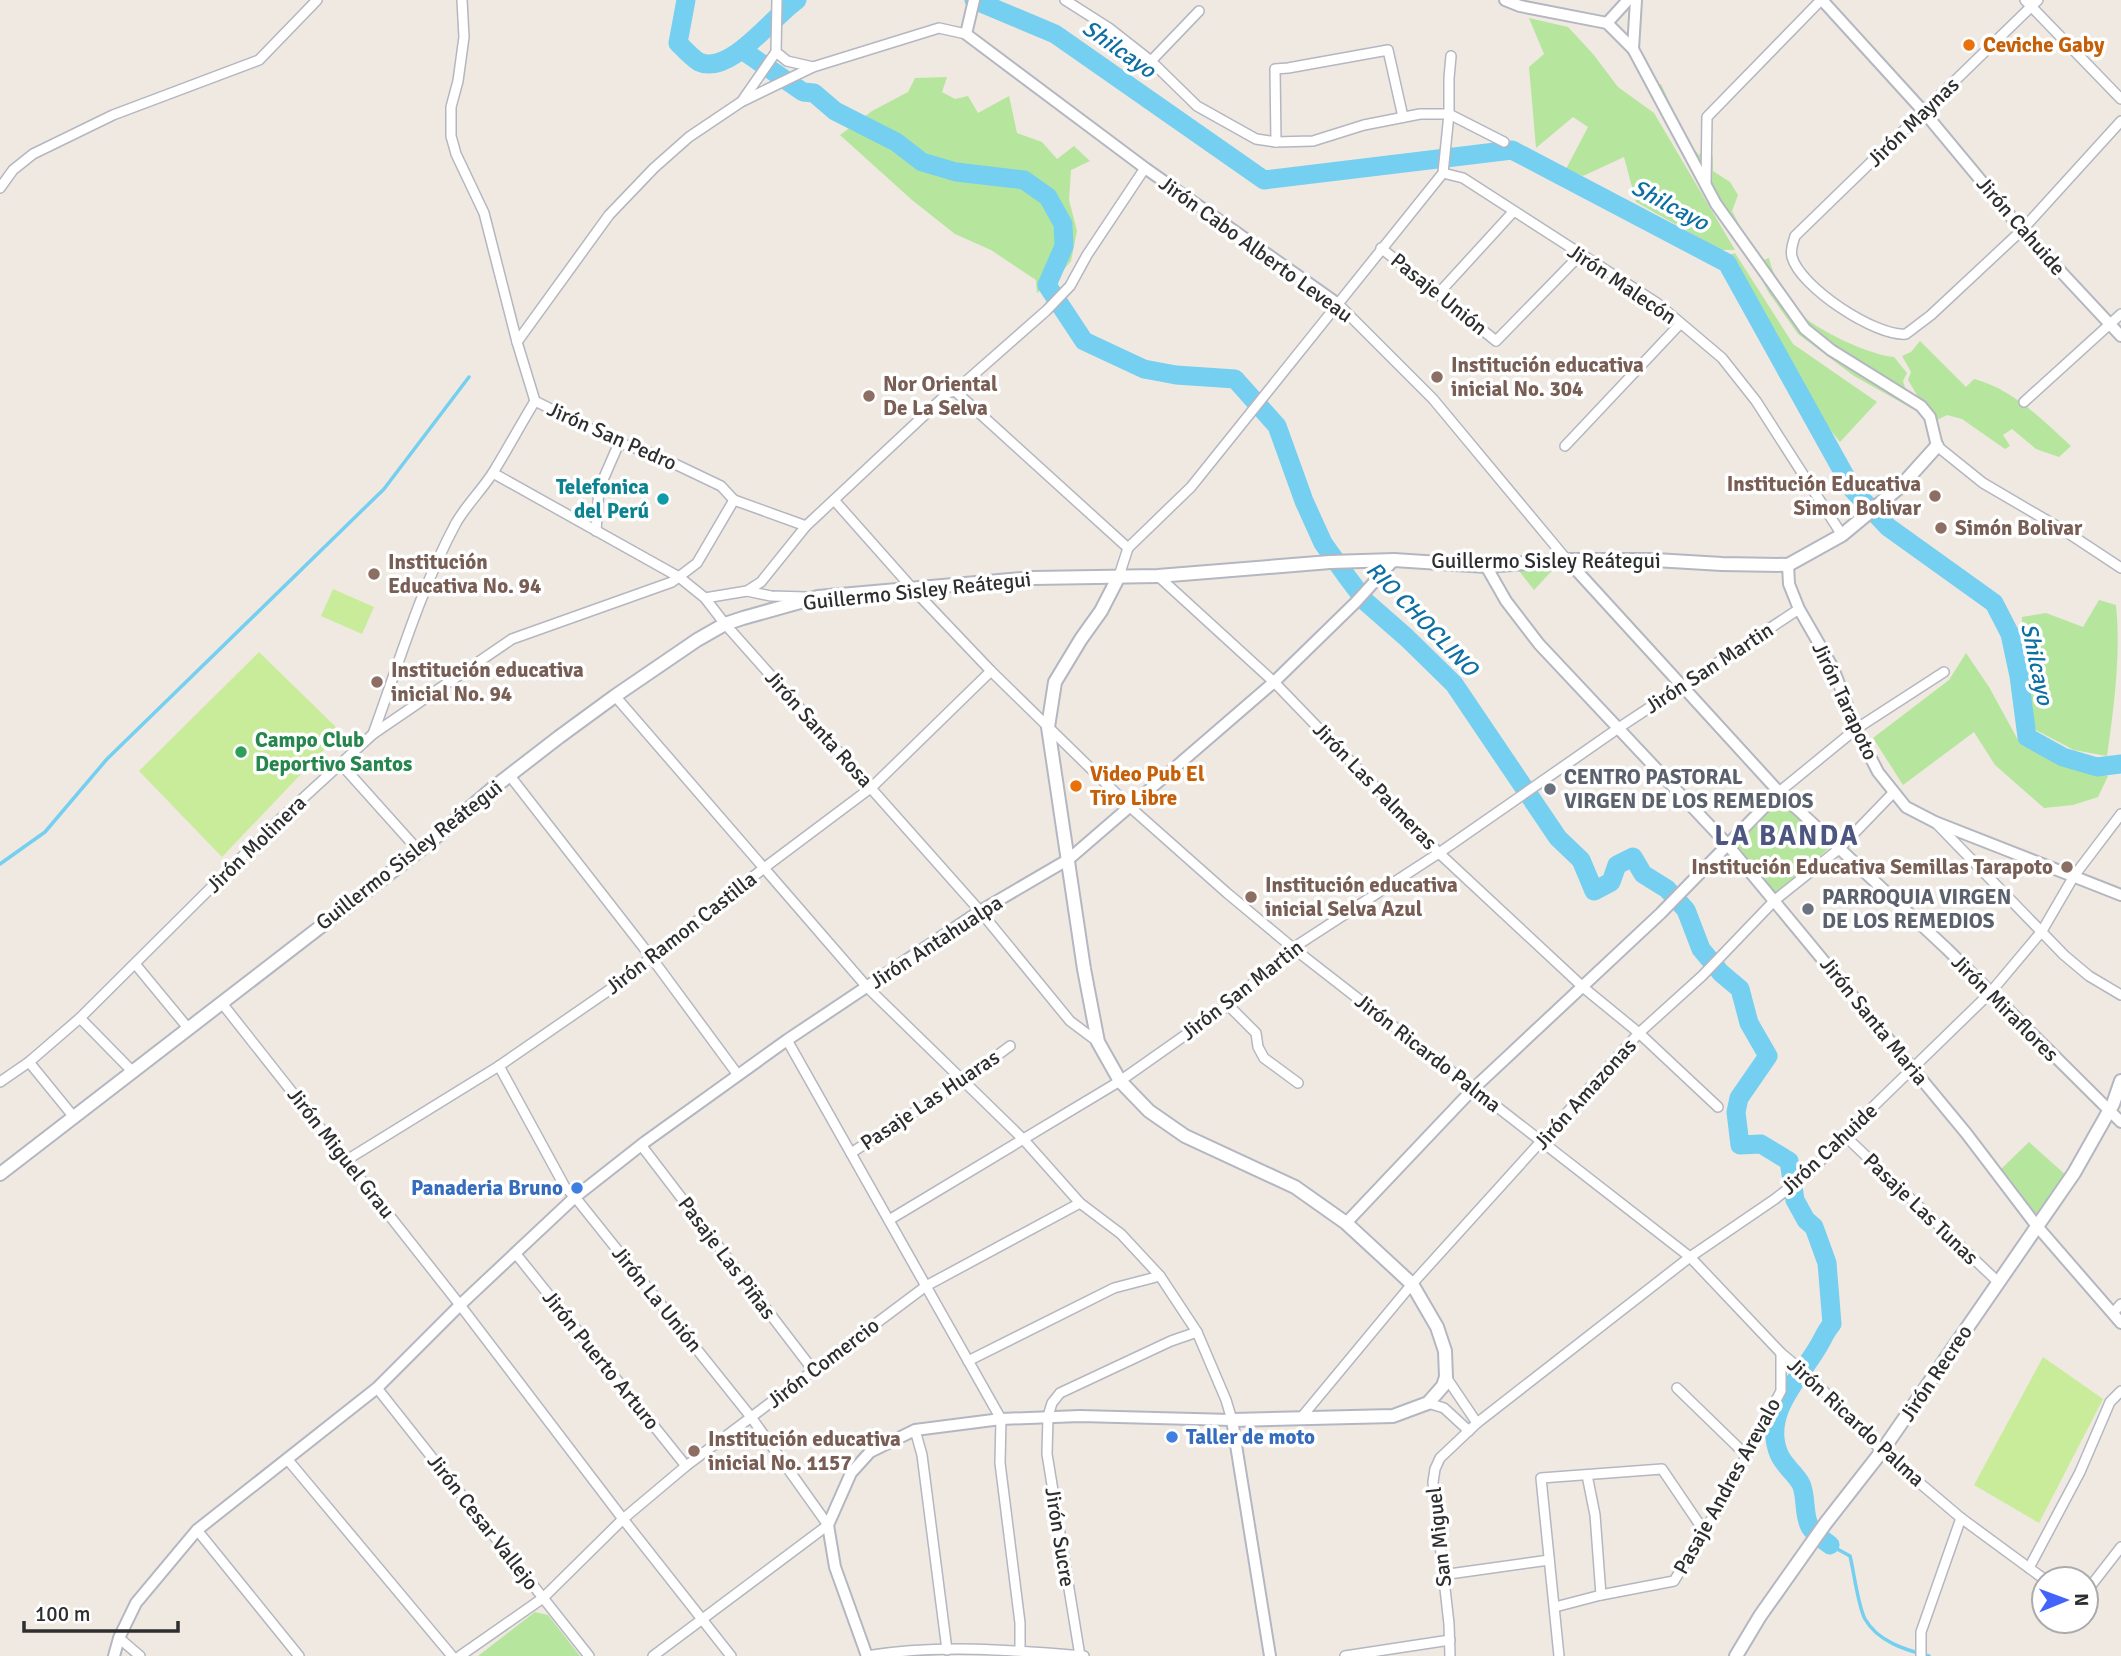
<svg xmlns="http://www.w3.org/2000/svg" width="2121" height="1656" viewBox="0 0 2121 1656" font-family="Signika,sans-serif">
  <rect width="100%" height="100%" fill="#efe9e1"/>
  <g fill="#b6e59e">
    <polygon points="1529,18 1568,27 1593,54 1618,87 1654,113 1735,250 1721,250 1636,202 1624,157 1583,176 1566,169 1588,127 1573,117 1536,148 1529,67 1544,54"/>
    <polygon points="947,77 942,92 955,99 968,96 978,113 1009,96 1017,133 1042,142 1057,159 1074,146 1090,161 1071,170 1069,200 1077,231 1071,261 1056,279 1037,293 1036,280 991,250 955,234 912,200 840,135 872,111 908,92 915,78"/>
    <path d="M 1661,84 L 1688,142 L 1699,155 L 1703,149 L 1713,157 L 1713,171 L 1730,182 L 1738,195 L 1732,211 L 1759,262 L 1769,258 C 1773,277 1787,299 1801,314 C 1816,330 1872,356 1894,357 L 1907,373 L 1903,381 L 1908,396 L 1918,406 L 1913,409 L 1854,376 L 1798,334 L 1769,293 L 1656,86 Z"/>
    <polygon points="1735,253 1793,344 1877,402 1840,442 1818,415 1759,307 1726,256"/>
    <path d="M 1920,341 L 1966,387 L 1974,379 C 2013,389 2042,420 2071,446 L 2059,457 L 2036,449 L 2012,429 L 2003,435 L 2010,446 L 2005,449 L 1962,419 L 1947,415 L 1935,421 L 1926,420 L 1918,412 L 1923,405 L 1908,380 L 1911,372 L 1902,356 L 1911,352 Z"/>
    <polygon points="1512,562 1560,562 1534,590"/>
    <path d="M 2099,600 L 2116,605 C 2121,653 2114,708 2107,756 L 2074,750 L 2032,728 L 2022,640 L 2022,617 L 2046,613 L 2083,627 Z"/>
    <polygon points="1966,653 1989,687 2018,740 2108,776 2098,797 2073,805 2044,808 1995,765 1974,732 1903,785 1873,738 1949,680"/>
    <polygon points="1779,797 1830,847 1777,895 1733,840"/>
    <polygon points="2029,1142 2068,1177 2039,1221 1999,1171"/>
    <polygon points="535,1612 548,1615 580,1656 478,1656"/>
  </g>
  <g fill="#c9ec9a">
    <polygon points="333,589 374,607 362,634 321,616"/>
    <polygon points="259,652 341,732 222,857 139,771"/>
    <polygon points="2043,1357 2103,1399 2039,1523 1974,1485"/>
  </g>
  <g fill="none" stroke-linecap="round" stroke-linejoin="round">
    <g stroke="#75cff0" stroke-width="3.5">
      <polyline points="0,864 45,832 107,759 384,489 469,377"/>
      <path d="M 1830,1545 L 1850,1556 C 1854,1572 1858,1606 1865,1619 C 1878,1642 1906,1650 1929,1656"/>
    </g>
    <g stroke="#75cff0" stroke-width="19">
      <path d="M 686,0 L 678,43 C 684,49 692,58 699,62 C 730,76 773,16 797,0"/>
      <polyline points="974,0 1055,34 1264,180 1512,150 1727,263 1853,490 1888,527 1994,603 2010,634 2019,676 2027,737 2063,757 2097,767 2121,764"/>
      <path d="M 742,50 L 803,92 L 814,93 L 835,111 L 896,142 L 922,162 L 956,172 L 1024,180 L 1048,197 L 1063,224 L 1064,246 L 1047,285 L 1084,341 L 1144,369 L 1176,375 L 1235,379 L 1277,426 L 1304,501 L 1323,543 L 1345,574 L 1366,602 L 1407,638 L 1454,684 L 1558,838 L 1581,860 L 1594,891 L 1611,882 L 1617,865 L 1633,857 L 1643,874 L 1667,889 L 1686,910 L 1701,949 L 1721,973 L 1740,989 L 1749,1023 L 1768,1056 L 1739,1098 L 1736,1112 L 1740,1145 L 1761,1144 L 1789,1161 L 1795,1200 L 1806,1220 L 1814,1227 L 1827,1263 L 1832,1324 C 1825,1332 1823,1339 1818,1347 C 1799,1379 1762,1414 1779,1454 C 1784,1466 1796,1474 1801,1484 C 1807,1497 1803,1515 1810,1527 C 1814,1534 1824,1540 1830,1545"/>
    </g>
    <defs>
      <g id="minor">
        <polyline points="462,0 464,37 458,81 451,107 451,136 456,154 484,213 517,342 535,401 619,443 654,454 721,486 734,500 806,526"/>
        <polyline points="777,0 776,52 787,61 813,67"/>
        <polyline points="1065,0 1109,28 1151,61 1197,106 1256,139 1276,142 1313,141 1364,125 1420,114 1449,114 1504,142"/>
        <polyline points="2025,0 2121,99"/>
        <path d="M 2038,0 L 1795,236 C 1793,243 1790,250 1792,257 C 1800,287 1876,337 1906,334 L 1931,315 L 2022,230 L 2121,121"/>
        <polyline points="1151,61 1199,11"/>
        <polyline points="742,101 776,52"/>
        <polyline points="1276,142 1275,69 1288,68 1388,50 1403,117"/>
        <polyline points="1443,173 1463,178 1657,303 1722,358 1756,401 1842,535"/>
        <polyline points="1706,183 1707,117 1821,0"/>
        <polyline points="0,188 13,170 33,154 113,115 259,60 317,0"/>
        <polyline points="1381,248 1496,341 1580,255"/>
        <polyline points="1438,294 1513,212"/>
        <polyline points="1338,304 1433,399 1567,560"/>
        <polyline points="517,342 609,215 654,168 689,137 741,102 813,67 939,28 966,34"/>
        <polyline points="955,391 1128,548 1119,576"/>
        <polyline points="2024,402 2121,314"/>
        <polyline points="1565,446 1680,324"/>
        <polyline points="1937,446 1983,483 2065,531 2121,568"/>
        <polyline points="493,473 679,577 705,598 725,624 980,911 1070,1021 1098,1042"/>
        <polyline points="834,500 912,588 991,671 1130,807 1227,893 1293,948 1690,1257 1781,1353 1810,1377 1882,1451 1961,1518 2044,1579"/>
        <polyline points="596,531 599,489 619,443"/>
        <polyline points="1128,548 1191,487 1443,173 1449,114 1449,78 1451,56"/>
        <polyline points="1158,576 1274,682 1439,853 1584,988 1639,1033 1718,1107"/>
        <polyline points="747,591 771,596 806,597"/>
        <polyline points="705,598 747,591 761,582 806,526 948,393 955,391 1047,310 1070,286 1087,255 1145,168"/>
        <polyline points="615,696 867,987 1024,1140 1080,1203 1121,1234 1160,1276 1197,1332 1226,1400 1232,1420"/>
        <path d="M 373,734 C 399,663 420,590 456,523 C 467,504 483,489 494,471 C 508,448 521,424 535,401"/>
        <polyline points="340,763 418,850"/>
        <polyline points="510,776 651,957 738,1075"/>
        <polyline points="1779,792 1856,729 1944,672"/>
        <polyline points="1937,824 2064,955 2089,976 2121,995"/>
        <polyline points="136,965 188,1028"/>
        <polyline points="221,1002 460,1305 623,1519 731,1656"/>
        <polyline points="1228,1005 1256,1033 1258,1047 1264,1058 1298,1083"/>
        <polyline points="80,1018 132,1071"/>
        <polyline points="787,1040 1001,1419 1000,1463 1020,1623 1020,1651"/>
        <polyline points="29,1062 73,1116"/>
        <polyline points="499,1066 565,1187 575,1197 751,1417 828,1525 653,1656"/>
        <polyline points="0,1082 29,1062 80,1018 276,823 373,734 512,639 672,582 697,563 734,500"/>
        <polyline points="1844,1135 1998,1282"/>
        <polyline points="641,1145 813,1370"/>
        <polyline points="851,1153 964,1080 1010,1046"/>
        <polyline points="345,1161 499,1066 615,986 764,868 872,787 991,671"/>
        <polyline points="889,1220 1120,1081 1228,1005 1293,948 1439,853 1620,727 1799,609"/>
        <polyline points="516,1254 686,1466"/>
        <polyline points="2113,1313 2121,1304"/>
        <polyline points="968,1361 1114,1288 1160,1276"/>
        <polyline points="1446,1377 1477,1423"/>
        <polyline points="377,1388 589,1656"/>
        <polyline points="1677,1388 1746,1455"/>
        <polyline points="1428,1403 1444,1408 1469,1431"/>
        <polyline points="1300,1419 1412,1284 1639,1033 1702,976 1775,900 1839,849 1894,792"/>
        <polyline points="915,1430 922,1455 947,1650"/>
        <polyline points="288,1460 452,1656"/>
        <polyline points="1587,1475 1595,1515 1601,1595"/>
        <polyline points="197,1530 299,1656"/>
        <polyline points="2029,1568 2080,1472 2110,1402 2121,1391"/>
        <polyline points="1442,1575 1549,1560"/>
        <polyline points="2086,1592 2121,1547"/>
        <polyline points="1555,1607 1601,1595 1674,1581 1720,1505 1781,1391 1781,1353"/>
        <polyline points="119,1638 140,1656"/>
        <polyline points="460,1656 543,1598 623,1519 686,1466 926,1286 1080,1203"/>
        <path d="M 866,1656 C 938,1644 1012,1650 1084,1656"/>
        <polyline points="1080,1656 1047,1454 1048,1416 1052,1403 1060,1393 1171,1341 1197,1332"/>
        <polyline points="1345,1656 1450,1640"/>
        <polyline points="1450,1656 1449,1624 1433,1482 1435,1469 1440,1458 1477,1423 1690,1257 1775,1199 1813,1169 1844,1135 1990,993 2042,931 2074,876 2121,814"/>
        <polyline points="1559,1656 1541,1478 1662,1469 1704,1531"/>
        <polyline points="1921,1656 1921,1632 1961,1518"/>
      </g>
      <g id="tertiary">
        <polyline points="974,0 966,34 1145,168 1338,304"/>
        <polyline points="1505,0 1520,6 1607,23 1633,49 1716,204 1805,329 1831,350 1921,406 1930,417 1937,446"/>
        <polyline points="1822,0 1924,112 2022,230 2121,336"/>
        <polyline points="1607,23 1628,0"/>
        <polyline points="1633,49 1636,0"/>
        <polyline points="1567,560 1779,792 1947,949 2121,1122"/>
        <polyline points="1788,565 1789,584 1799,609 1833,668 1856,729 1878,772 1906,807 1935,822 2121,895"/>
        <polyline points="1486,566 1506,601 1539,644 1727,844 1966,1133 2036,1225 2121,1323"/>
        <polyline points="1346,1223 1474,1088 1661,913 1779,792"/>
        <polyline points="114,1656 119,1638 136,1603 197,1530 377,1388 460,1305 575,1197 645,1142 787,1040 980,911 1069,859 1274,682 1356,602 1394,560"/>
        <polyline points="867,1656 835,1567 828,1525 851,1473 870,1452 915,1430 1001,1419 1080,1416 1232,1420 1270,1656"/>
      </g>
      <g id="secondary">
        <polyline points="1119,576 1101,611 1081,639 1055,682 1048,727 1084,969 1098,1042 1120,1081 1149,1111 1185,1136 1295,1187 1346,1223 1412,1284 1437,1327 1445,1351 1446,1377 1443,1386 1428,1403 1393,1416 1232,1420"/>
        <polyline points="0,1174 429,843 493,788 559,737 615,696 697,640 725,624 743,618 818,597 1033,578 1158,576 1330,562 1394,560 1486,566 1567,560 1655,560 1722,564 1788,565 1842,535 1901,486 1937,446"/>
        <polyline points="1736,1656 1760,1616 1825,1524 1882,1451 2074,1173 2113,1104 2121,1081"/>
      </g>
    </defs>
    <use href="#minor" stroke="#b4b7c1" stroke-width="12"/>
    <use href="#tertiary" stroke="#b4b7c1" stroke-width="14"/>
    <use href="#secondary" stroke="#b4b7c1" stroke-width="16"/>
    <use href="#minor" stroke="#fff" stroke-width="9"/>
    <use href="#tertiary" stroke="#fff" stroke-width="10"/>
    <use href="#secondary" stroke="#fff" stroke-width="12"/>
  </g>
  <g fill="#e8710a" stroke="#fff" stroke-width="2.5">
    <circle cx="1969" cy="45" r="7"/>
    <circle cx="1076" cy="786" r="7"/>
  </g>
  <g fill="#8d6e63" stroke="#fff" stroke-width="2.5">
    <circle cx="1437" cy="377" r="7"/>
    <circle cx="869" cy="396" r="7"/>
    <circle cx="1935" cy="496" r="7"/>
    <circle cx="1941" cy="528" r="7"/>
    <circle cx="374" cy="574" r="7"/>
    <circle cx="377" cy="682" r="7"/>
    <circle cx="2067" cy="867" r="7"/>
    <circle cx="1251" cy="897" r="7"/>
    <circle cx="694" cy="1451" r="7"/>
  </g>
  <circle fill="#0f9aa8" stroke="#fff" stroke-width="2.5" cx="663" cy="499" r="7"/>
  <circle fill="#2e9e5b" stroke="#fff" stroke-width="2.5" cx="241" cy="752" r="7"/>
  <g fill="#6b7280" stroke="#fff" stroke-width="2.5">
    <circle cx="1550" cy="789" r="7"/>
    <circle cx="1808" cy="909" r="7"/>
  </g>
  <g fill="#3f7fe0" stroke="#fff" stroke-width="2.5">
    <circle cx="577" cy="1188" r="7"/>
    <circle cx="1172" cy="1437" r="7"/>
  </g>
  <g text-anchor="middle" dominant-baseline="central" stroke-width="7" stroke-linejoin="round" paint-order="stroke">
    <g font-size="21" font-weight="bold" fill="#c56008" stroke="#fff" text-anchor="start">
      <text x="1983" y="45">Ceviche Gaby</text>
      <text x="1090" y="774">Video Pub El<tspan x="1090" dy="24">Tiro Libre</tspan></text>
    </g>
    <g font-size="21" fill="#2e2e2e" stroke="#fff">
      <text transform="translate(1913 122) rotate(-44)">Jirón Maynas</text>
      <text transform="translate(2021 226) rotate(49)">Jirón Cahuide</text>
      <text transform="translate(1256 249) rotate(36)">Jirón Cabo Alberto Leveau</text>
      <text transform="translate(1622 284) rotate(34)">Jirón Malecón</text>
      <text transform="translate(1439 294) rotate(39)">Pasaje Unión</text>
      <text transform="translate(612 436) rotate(24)">Jirón San Pedro</text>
      <text x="1546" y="561">Guillermo Sisley Reátegui</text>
      <text transform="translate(917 591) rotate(-6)">Guillermo Sisley Reátegui</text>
      <text transform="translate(1709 668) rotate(-33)">Jirón San Martin</text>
      <text transform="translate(1845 701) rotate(65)">Jirón Tarapoto</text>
      <text transform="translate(819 729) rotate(48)">Jirón Santa Rosa</text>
      <text transform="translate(1375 786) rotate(46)">Jirón Las Palmeras</text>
      <text transform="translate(256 844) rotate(-44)">Jirón Molinera</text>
      <text transform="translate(409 855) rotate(-38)">Guillermo Sisley Reátegui</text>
      <text transform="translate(681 933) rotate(-38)">Jirón Ramon Castilla</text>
      <text transform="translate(936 942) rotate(-33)">Jirón Antahualpa</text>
      <text transform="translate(1242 990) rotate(-38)">Jirón San Martin</text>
      <text transform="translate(2005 1008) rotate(45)">Jirón Miraflores</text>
      <text transform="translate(1874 1021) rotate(51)">Jirón Santa Maria</text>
      <text transform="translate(1428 1053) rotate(38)">Jirón Ricardo Palma</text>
      <text transform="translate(1585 1094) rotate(-48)">Jirón Amazonas</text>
      <text transform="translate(930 1100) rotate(-34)">Pasaje Las Huaras</text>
      <text transform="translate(1829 1149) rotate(-43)">Jirón Cahuide</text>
      <text transform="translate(341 1153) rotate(52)">Jirón Miguel Grau</text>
      <text transform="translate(1921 1209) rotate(44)">Pasaje Las Tunas</text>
      <text transform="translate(727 1258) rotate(53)">Pasaje Las Piñas</text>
      <text transform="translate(657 1299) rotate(51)">Jirón La Unión</text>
      <text transform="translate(601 1360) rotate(51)">Jirón Puerto Arturo</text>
      <text transform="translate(823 1363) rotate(-37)">Jirón Comercio</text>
      <text transform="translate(1936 1373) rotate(-56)">Jirón Recreo</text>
      <text transform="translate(1856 1422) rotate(43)">Jirón Ricardo Palma</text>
      <text transform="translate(1727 1486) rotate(-61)">Pasaje Andres Arevalo</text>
      <text transform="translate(483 1522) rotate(52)">Jirón Cesar Vallejo</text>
      <text transform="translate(1060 1537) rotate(81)">Jirón Sucre</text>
      <text transform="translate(1439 1537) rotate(-96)">San Miguel</text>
    </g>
    <g font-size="21" font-weight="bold" fill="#785e54" stroke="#fff" text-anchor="start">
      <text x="1451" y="365">Institución educativa<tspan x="1451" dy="24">inicial No. 304</tspan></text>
      <text x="883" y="384">Nor Oriental<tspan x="883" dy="24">De La Selva</tspan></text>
      <text x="1921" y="484" text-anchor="end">Institución Educativa<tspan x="1921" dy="24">Simon Bolivar</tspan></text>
      <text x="1955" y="528">Simón Bolivar</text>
      <text x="388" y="562">Institución<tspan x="388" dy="24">Educativa No. 94</tspan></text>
      <text x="391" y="670">Institución educativa<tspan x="391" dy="24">inicial No. 94</tspan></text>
      <text x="2053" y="867" text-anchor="end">Institución Educativa Semillas Tarapoto</text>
      <text x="1265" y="885">Institución educativa<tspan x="1265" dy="24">inicial Selva Azul</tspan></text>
      <text x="708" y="1439">Institución educativa<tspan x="708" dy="24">inicial No. 1157</tspan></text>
    </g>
    <g font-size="21" font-weight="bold" fill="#0d838f" stroke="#fff" text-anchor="end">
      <text x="649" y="487">Telefonica<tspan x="649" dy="24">del Perú</tspan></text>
    </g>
    <g font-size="21" font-weight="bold" fill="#27864d" stroke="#fff" text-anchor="start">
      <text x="255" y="740">Campo Club<tspan x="255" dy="24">Deportivo Santos</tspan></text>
    </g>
    <g font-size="21" font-weight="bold" fill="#5b616d" stroke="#fff" text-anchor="start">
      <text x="1564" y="777">CENTRO PASTORAL<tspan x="1564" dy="24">VIRGEN DE LOS REMEDIOS</tspan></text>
      <text x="1822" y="897">PARROQUIA VIRGEN<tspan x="1822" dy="24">DE LOS REMEDIOS</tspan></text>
    </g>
    <g font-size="21" font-weight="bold" fill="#366cbe" stroke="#fff" text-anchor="end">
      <text x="563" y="1188">Panaderia Bruno</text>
      <text x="1186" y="1437" text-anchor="start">Taller de moto</text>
    </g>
    <g font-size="23" font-style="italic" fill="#0d6fa3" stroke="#fff">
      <text transform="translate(1119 49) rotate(35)">Shilcayo</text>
      <text transform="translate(1670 205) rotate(28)">Shilcayo</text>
      <text transform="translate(1422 619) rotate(46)">RIO CHOCLINO</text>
      <text transform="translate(2037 664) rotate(78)">Shilcayo</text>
    </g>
    <g font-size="28" font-weight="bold" letter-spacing="2" fill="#4d5680" stroke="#fff">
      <text x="1787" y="836">LA BANDA</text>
    </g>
  </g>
  <g transform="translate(2065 1600) rotate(89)"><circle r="33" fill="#ffffff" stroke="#ababab" stroke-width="2"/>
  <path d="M0-5L12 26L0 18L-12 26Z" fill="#4264fb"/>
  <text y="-10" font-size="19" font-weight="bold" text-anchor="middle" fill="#2e2e2e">N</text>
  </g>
  <path d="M24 1621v10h154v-10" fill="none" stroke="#2e2e2e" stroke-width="3.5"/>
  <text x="35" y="1621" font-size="21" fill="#2e2e2e" stroke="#ffffff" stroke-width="5" paint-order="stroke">100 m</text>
</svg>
